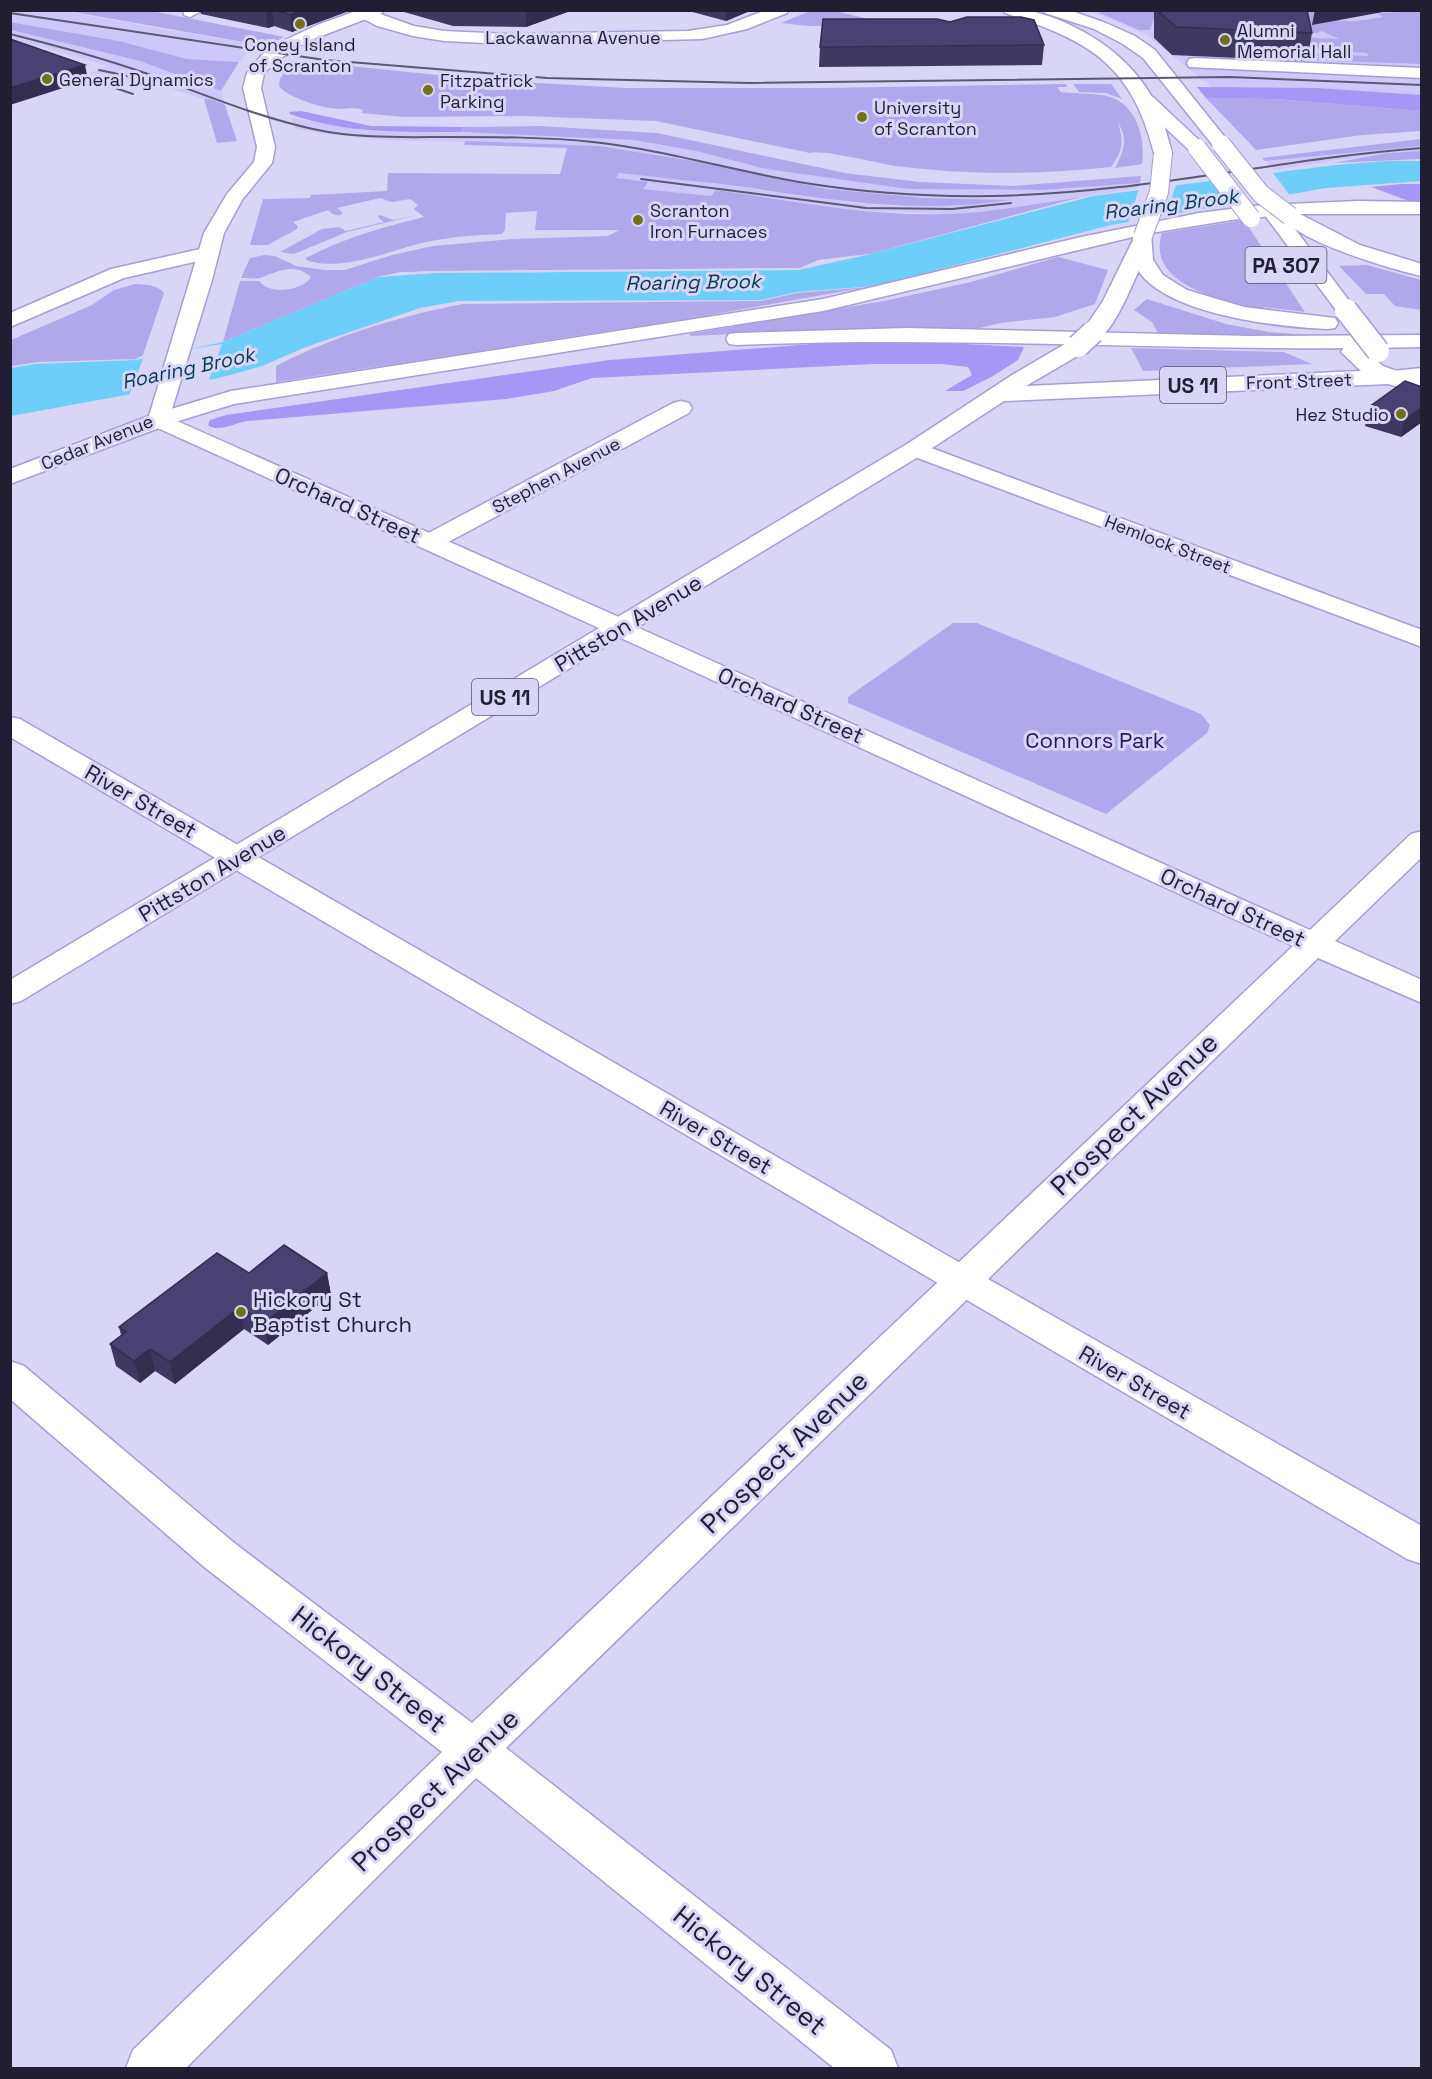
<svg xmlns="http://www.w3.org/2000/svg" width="1432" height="2079" viewBox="0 0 1432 2079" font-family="'Space Grotesk',sans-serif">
  <rect width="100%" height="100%" fill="#d8d5f7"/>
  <g fill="#cdc7fa">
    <polygon points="10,11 63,11 173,31 266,46 247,54 239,62 187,59 119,41 11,22"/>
    <polygon points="1090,11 1421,11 1421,95 1318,88 1212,87 1145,34"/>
    <polygon points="11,30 140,61 182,76 221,91 225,105 167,88 90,73 107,66 39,46 23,52 11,48"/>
    <polygon points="291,118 382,132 505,133 634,140 696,151 766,169 908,189 1041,190 1140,183 1138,188 1006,210 947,214 849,210 716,190 711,196 642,189 647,183 615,178 619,173 681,179 854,203 894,206 954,206 1003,200 888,196 827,189 693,161 599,146 389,140 324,134 294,128"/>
    <polygon points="1421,146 1421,151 1387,153 1274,170 1265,161"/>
  </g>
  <g fill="#b1a8ec">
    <polygon points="831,10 893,25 808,26 781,23 810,11"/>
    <polygon points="68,11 152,11 284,37 266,46"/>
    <path d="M 1095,11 L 1329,11 L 1319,14 C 1341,25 1361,21 1383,17 L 1377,13 L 1421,11 L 1421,64 L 1307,60 L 1306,53 L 1368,56 L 1367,53 C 1341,52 1318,47 1293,46 L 1292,37 L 1340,39 L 1321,31 L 1317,33 L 1234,30 L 1154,17 L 1150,30 L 1139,30 Z"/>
    <polygon points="10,22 119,41 187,59 239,62 221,91 140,61 11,30"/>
    <path d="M 300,61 L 487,80 L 625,88 L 820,88 L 1066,84 L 1067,87 L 1057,87 L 1061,92 C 1075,94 1094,93 1107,96 C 1136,103 1146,137 1142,164 L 1115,168 C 1123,152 1129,140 1118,123 C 1124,141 1123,151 1111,167 C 1039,175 967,175 895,166 C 878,163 820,149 810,153 L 656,121 L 524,116 L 404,117 L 361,113 L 363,110 C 350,107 350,109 339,109 C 325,109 286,97 279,86 L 280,79 L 288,66 L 298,64 Z"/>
    <polygon points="1073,84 1111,84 1122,99 1106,93 1079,92"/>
    <polygon points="1206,98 1276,99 1421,111 1421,131 1362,135 1256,150"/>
    <polygon points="204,99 210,99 225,105 237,141 217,143"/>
    <polygon points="539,126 657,133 845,173 920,182 1014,186 1141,176 1140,183 1041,190 908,189 766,169 696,151 634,140 461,132 463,127"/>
    <polygon points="1421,139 1421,146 1265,161 1262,158"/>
    <path d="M 465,141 L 599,146 L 693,161 L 827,189 L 925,198 L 1010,200 C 922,214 838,201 751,188 C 707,182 663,178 619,173 L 616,178 L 648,182 L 643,189 L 711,196 L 716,190 C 792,201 871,217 948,214 C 993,212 1037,204 1081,197 L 870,254 L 818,260 L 800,268 L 401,272 L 378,277 L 223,342 L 240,281 L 259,281 C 270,295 299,291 310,279 L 310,276 C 293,262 276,272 260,278 C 255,279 246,278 241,278 L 250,258 L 264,255 L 275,256 L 296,266 L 325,270 L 345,270 L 392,255 L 433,246 L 512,239 L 608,236 L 619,230 L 535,230 L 537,211 L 506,213 L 505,230 L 502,234 C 480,235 458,236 437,240 C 398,246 344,274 306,260 L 306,258 C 346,237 381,228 424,217 L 414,209 L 418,205 L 410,199 L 392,202 L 380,198 L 337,208 L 343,213 C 338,218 332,214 328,210 L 293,222 L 298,226 L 297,229 L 268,245 L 250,245 L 263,199 L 310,198 L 311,195 L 387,191 L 388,173 L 560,174 L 567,148 L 464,145 Z"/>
    <polygon points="1421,151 1421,159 1333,163 1387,153"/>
    <polygon points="380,215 393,220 417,215 347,232 294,254 280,252 322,229 339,227 346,231 384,222 378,217"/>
    <path d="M 1244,220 L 1305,312 L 1264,307 L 1261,309 C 1225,302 1145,285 1162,233 Z"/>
    <polygon points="1058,257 1108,270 1095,304 1055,317 1001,323 971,330 854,329 691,336 689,334 884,301 971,282"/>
    <polygon points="1367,265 1421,280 1421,310 1395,306 1384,294 1366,294 1339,266"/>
    <path d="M 135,284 C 145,285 157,284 164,293 L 143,355 L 136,359 L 38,362 L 11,366 L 11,340 L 92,305 L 114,290 Z"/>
    <path d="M 868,287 L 687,319 L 276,382 L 276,366 C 334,336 400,316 463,304 L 761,301 L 797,293 Z"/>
    <polygon points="1147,299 1226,324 1269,332 1319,336 1160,337 1152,322 1134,310"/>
    <polygon points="1131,348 1284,352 1312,364 1143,371"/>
    <polygon points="953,623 977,623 1201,714 1210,725 1207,733 1106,814 848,703 848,697"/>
  </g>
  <g fill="#a696f6">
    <polygon points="1197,87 1318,88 1421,95 1421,111 1276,99 1206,98"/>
    <path d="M 301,111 L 371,126 L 463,127 L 461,132 C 404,132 345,134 290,114 L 289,112 Z"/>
    <polygon points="1401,184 1421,184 1421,201 1409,201 1371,187"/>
    <path d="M 825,343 L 945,343 L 1024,347 L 1018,360 L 993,376 L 963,391 L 945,391 L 972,375 L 968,367 L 942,364 L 872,364 L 592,378 L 554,391 L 506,399 L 247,421 C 235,423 218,433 208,425 L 210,420 L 226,415 L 610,360 Z"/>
  </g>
  <polygon fill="#6ecefa" points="1386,161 1421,161 1421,181 1326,188 1111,225 875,286 797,292 761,300 459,301 420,308 306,347 262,366 219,378 11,416 11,368 36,364 136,360 223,342 378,277 433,273 798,270 870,254 1093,196 1335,165"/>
  <g fill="#d8d5f7">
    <polygon points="1271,170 1291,197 1235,206 1212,177"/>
    <polygon points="1177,182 1165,219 1127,225 1140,186"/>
    <polygon points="870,254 798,270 433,273 378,277 398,273 429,271 800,268 843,257"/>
    <polygon points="222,344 208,383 128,398 144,356"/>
  </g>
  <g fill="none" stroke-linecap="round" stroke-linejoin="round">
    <defs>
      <g id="street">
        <polygon points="183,10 203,10 190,17 184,15"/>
        <polygon points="1195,58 1422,68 1422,78 1189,67 1187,63 1189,59"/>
        <polygon points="1422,368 1422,382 1389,384 1381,382 1378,377 1381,372"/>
        <polygon points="681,401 689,403 692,408 689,413 439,547 430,549 421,547 418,542 421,537 673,403"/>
        <polygon points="915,442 1422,630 1422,647 907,454 903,449 907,444"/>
        <polygon points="621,620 1310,930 1411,834 1422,831 1422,857 1335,941 1422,980 1422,1003 1318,958 506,1748 891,2050 898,2068 834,2068 476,1778 186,2068 126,2068 133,2050 442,1752 203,1566 10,1399 10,1361 24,1366 233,1542 472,1723 1293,946 612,634 608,628 612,622"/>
      </g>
      <g id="secondary">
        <polygon points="347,10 369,10 414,26 444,31 508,34 688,31 727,25 766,10 789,10 787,13 747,29 702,39 508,44 444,41 413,36 377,26"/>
        <polygon points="209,247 216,249 219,253 216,257 124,278 10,327 10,313 111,269"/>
        <polygon points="159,413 630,622 634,628 630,634 621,636 612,634 151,425 148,420 151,415"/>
        <polygon points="10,717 20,719 974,1271 1422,1526 1422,1564 1407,1559 10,737"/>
      </g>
      <g id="primary">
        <polygon points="359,10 384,10 382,13 308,41 273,63 264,74 261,88 275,147 272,163 242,200 224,233 212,280 167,425 10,484 10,469 149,416 204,233 227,194 254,162 257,147 243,88 247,73 261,56 277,44 317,25"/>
        <polygon points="1147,96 1153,97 1203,144 1206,148 1203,152 1191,152 1141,105 1138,101 1141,97"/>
        <polygon points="1276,211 1283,213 1353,306 1357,310 1353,314 1346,316 1339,314 1266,217 1269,213"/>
        <path d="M 1141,238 L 1148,240 L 1151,244 C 1140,264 1118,327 1100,337 C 1095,339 1090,338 1085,337 L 1082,332 L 1103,301 L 1131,244 L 1134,240 Z"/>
        <polygon points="1078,340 1086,341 1089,346 1086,351 1026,386 1361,371 1341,352 1344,347 1352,345 1360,347 1383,366 1422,380 1422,394 1388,384 1004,401 923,454 21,1001 10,1004 10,980 907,444 1012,375 1070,341"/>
      </g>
      <g id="highway">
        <path d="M 1003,10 C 1012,10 1022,9 1031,11 C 1079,23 1127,53 1152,97 C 1162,114 1167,134 1172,153 L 1170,157 L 1156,157 L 1154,153 C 1131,63 1089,41 1005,13 Z"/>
        <polygon points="1043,10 1069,10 1106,23 1135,36 1155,50 1227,140 1230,144 1227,148 1215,148 1143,58 1123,44 1094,29 1045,13"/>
        <path d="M 1358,201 L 1422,202 L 1422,214 L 1300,214 L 1360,245 L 1422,264 L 1422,276 C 1393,270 1292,240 1281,215 L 1231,220 L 1151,233 L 1153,260 L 1163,275 L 1187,290 L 1244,307 L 1335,318 L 1338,323 L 1335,328 L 1327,329 C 1279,327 1151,314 1133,260 C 1131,254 1133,244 1133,237 L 823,311 L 234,404 L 159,427 L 151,425 L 148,420 L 151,415 L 231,391 L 823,299 L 1081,237 L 1199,213 L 1262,205 Z"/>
        <path d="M 908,328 L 1250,336 L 1422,335 L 1422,347 C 1193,353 965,335 737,345 L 729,344 L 726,339 L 729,334 L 737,333 Z"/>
      </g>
    </defs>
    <use href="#street" stroke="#a59ed4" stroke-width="3"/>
    <use href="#secondary" stroke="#a59ed4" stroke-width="3"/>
    <use href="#primary" stroke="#a59ed4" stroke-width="3"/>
    <use href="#highway" stroke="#a59ed4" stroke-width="3"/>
    <use href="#street" fill="#fff" fill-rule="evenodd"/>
    <use href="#secondary" fill="#fff" fill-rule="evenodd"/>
    <use href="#primary" fill="#fff" fill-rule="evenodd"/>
    <use href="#highway" fill="#fff" fill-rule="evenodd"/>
    <g stroke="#5b5871" stroke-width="2">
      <polyline points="10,13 325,60 547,78 749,83 1230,77 1422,85"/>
      <path d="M 10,34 C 54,45 99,57 142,72 C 198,92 254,116 313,129 C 357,139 404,137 449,137 C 497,137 545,137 593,142 C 665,150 734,171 805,183 C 867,193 930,197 992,196 C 1137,194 1278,159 1422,148"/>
      <polyline points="99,70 137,78"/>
      <polyline points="71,73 133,94"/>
      <polyline points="641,179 866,208 952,209 1011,203"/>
    </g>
    <defs>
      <polyline id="primary-bridge-far1" points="1197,148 1251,218"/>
      <g id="primary-bridge">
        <polyline points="1346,310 1378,351"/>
        <polyline points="1078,346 1093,332"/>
      </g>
      <g id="highway-bridge">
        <polyline points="1221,144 1261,194 1290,216"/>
        <polyline points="1143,236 1159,192 1163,153"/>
      </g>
    </defs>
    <use href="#primary-bridge-far1" stroke="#a59ed4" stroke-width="20" stroke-linecap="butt"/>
    <use href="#primary-bridge" stroke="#a59ed4" stroke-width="25" stroke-linecap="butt"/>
    <use href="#highway-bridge" stroke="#a59ed4" stroke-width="20" stroke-linecap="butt"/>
    <use href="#primary-bridge-far1" stroke="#fff" stroke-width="18"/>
    <use href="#primary-bridge" stroke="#fff" stroke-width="22"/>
    <use href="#highway-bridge" stroke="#fff" stroke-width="18"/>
  </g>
  <g fill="#3f3861">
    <polygon points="200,10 347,10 346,12 292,32 274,26 268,28 201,14"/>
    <polygon points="397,10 573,10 526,27 453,26"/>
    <polygon points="685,10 752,10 726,21"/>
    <polygon points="1154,10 1307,10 1312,33 1307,61 1172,55 1154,38"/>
    <polygon points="1044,45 1042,65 819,67 820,47"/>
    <polygon points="1422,387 1422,422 1401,437 1365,426 1369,407"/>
    <polygon points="327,1273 331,1295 268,1345 244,1329 175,1384 155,1371 140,1383 116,1366 110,1344 121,1335 119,1327"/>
  </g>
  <g fill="#332e4f">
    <polygon points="272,10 274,26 268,28 266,11"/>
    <polygon points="303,10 347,10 346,12 292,32 290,15"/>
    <polygon points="526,10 573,10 526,27"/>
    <polygon points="726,10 752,10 726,21"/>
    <polygon points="1315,10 1394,10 1312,25"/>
    <polygon points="85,65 88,80 10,105 10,88"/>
    <polygon points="1422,407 1422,422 1401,437 1405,419"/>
    <polygon points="327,1273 331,1295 268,1345 264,1323"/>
    <polygon points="240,1307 244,1329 175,1384 170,1362"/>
    <polygon points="150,1349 155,1371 140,1383 134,1361"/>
  </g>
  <g fill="#494171" stroke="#332e4f" stroke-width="1.5">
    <polygon points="276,10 303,10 290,15"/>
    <polygon points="1157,10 1307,10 1312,33 1176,27"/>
    <polygon points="967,17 1021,17 1034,20 1044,45 820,47 823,19 937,19 950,22"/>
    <polygon points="10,39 85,65 10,88"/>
    <polygon points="1405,381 1422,387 1422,407 1405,419 1369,407"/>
    <polygon points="284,1245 327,1273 264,1323 240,1307 170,1362 150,1349 134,1361 110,1344 126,1332 119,1327 217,1253 249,1273"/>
  </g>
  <g fill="#717217" stroke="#d8d5f7" stroke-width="2">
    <circle cx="300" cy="24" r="6"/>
    <circle cx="1225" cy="40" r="6"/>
    <circle cx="47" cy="79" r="6"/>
    <circle cx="428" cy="90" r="6"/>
    <circle cx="862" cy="117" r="6"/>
    <circle cx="638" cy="220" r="6"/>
    <circle cx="1401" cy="414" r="6"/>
    <circle cx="241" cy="1312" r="6"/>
  </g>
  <g text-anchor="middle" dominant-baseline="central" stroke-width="6" stroke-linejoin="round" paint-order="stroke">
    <g font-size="18" fill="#211e33" stroke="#d8d5f7" text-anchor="start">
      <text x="1237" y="30">Alumni<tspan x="1237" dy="21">Memorial Hall</tspan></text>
      <text x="300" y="44" text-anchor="middle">Coney Island<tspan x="300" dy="21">of Scranton</tspan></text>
      <text x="59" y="79">General Dynamics</text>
      <text x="440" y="80">Fitzpatrick<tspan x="440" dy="21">Parking</tspan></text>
      <text x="874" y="107">University<tspan x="874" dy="21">of Scranton</tspan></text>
      <text x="650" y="210">Scranton<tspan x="650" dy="21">Iron Furnaces</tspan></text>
      <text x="1389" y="414" text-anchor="end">Hez Studio</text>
    </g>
    <g font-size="18" fill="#211e33" stroke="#d8d5f7">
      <text x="573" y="37">Lackawanna Avenue</text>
      <text transform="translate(1299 381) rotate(-2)">Front Street</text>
      <text transform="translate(97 442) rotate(-22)">Cedar Avenue</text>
      <text transform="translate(556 475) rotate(-28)">Stephen Avenue</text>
      <text transform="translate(1168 544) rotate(21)">Hemlock Street</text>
    </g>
    <g font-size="20" font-style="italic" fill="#003b51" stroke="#d8d5f7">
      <text transform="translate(1171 204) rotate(-7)">Roaring Brook</text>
      <text transform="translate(693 282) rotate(-1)">Roaring Brook</text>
      <text transform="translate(188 368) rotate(-12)">Roaring Brook</text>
    </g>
    <g fill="#d8d5f7" stroke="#58556e" stroke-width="1.5">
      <rect x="1245.5" y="247" width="81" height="36" rx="4.5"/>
      <rect x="1160" y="367" width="66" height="36" rx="4.5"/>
      <rect x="472" y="679" width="66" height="36" rx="4.5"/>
    </g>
    <g font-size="21" font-weight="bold" fill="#211e33">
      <text x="1286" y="265">PA 307</text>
      <text x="1193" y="385">US 11</text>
      <text x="505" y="697">US 11</text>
    </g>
    <g font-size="22" fill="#211e33" stroke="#d8d5f7">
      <text transform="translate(348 505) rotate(24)">Orchard Street</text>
      <text transform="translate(628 623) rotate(-31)">Pittston Avenue</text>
      <text transform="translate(791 705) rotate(24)">Orchard Street</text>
      <text transform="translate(141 801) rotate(30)">River Street</text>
      <text transform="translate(212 873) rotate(-31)">Pittston Avenue</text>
      <text transform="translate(1233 907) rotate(25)">Orchard Street</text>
      <text transform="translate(716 1137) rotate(30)">River Street</text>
      <text transform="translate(1135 1382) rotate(30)">River Street</text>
    </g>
    <g font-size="22" fill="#2e1266" stroke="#d8d5f7">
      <text x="1095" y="740">Connors Park</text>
    </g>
    <g font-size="22" fill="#211e33" stroke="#d8d5f7" text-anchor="start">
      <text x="253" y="1299">Hickory St<tspan x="253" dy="25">Baptist Church</tspan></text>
    </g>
    <g font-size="27" fill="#211e33" stroke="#d8d5f7">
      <text transform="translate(1134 1114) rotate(-44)">Prospect Avenue</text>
      <text transform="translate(784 1452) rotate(-44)">Prospect Avenue</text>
      <text transform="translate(369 1669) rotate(38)">Hickory Street</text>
      <text transform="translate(435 1790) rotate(-44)">Prospect Avenue</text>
      <text transform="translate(750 1970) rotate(39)">Hickory Street</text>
    </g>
  </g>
  <rect width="1432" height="2079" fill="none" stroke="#211e33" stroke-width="24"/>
</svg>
